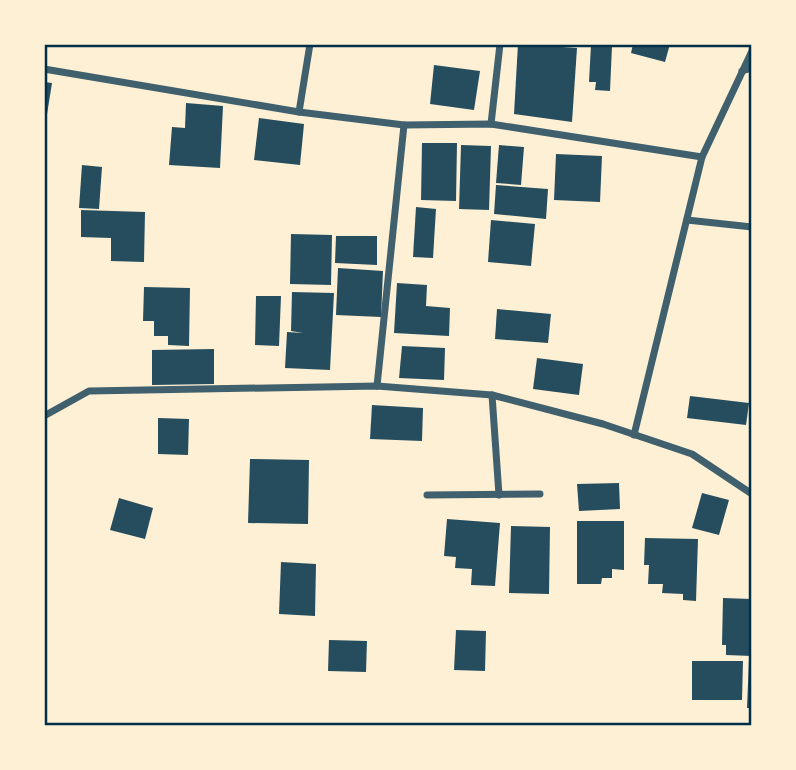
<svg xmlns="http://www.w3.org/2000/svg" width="796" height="770" viewBox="0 0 796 770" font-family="'Roboto Serif',serif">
  <rect width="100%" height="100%" fill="#fdf0d5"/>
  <g fill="#264d5e">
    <polygon points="518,44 577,48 572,122 514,114"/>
    <polygon points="633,44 670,44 665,62 631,53"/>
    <polygon points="591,45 612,46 610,91 595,90 596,82 589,82"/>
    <polygon points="434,65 480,71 474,110 430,104"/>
    <polygon points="44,82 52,83 45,127 44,127"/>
    <polygon points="186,103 223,106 220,168 169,165 172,127 185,128"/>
    <polygon points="259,118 304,124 300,165 254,160"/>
    <polygon points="422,143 457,143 456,201 421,200"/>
    <polygon points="461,145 491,146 489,210 459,209"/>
    <polygon points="499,145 524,147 521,185 496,183"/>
    <polygon points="556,154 602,156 600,202 554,200"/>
    <polygon points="82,165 102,167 99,209 79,208"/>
    <polygon points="496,185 548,189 546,219 494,214"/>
    <polygon points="416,207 436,209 433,258 413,257"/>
    <polygon points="81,210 145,212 144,262 111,261 111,238 81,237"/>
    <polygon points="491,220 535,224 531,266 488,262"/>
    <polygon points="291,234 332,235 331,285 290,284"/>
    <polygon points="336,236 377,236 377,265 335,263"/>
    <polygon points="338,268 383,271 381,317 336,315"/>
    <polygon points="397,283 427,285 426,306 450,308 449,336 394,333"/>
    <polygon points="144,287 190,288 189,346 168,345 168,336 154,336 154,321 143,321"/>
    <polygon points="292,292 334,293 330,370 285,368 287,332 303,333 291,331"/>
    <polygon points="256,296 281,296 279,346 255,345"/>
    <polygon points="497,309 551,314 548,343 495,339"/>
    <polygon points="402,346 445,348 444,380 399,378"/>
    <polygon points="214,349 214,384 152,385 152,350"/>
    <polygon points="537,358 583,364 579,395 533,389"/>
    <polygon points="690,396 749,403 746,425 687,418"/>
    <polygon points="372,405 423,408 422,441 370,439"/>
    <polygon points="158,418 189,419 188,455 158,454"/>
    <polygon points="250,459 309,460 308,524 248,523"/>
    <polygon points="619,483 620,509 579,511 577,484"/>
    <polygon points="702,493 729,500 719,535 692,528"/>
    <polygon points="119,498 153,508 145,539 110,530"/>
    <polygon points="447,519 500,523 495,586 471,585 472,569 455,568 456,557 444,556"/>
    <polygon points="577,521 624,521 624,570 612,569 612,578 602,578 601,584 577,584"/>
    <polygon points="511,526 550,527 549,594 509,593"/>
    <polygon points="645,538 698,539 696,601 683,600 683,594 662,593 663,584 648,584 649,565 644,565"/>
    <polygon points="281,562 316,564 315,616 279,614"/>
    <polygon points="723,598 752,599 752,656 726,655 726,645 722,645"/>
    <polygon points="456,630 486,631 485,671 454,670"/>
    <polygon points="329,640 367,641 366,672 328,671"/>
    <polygon points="749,659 752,659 752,708 747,708"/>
    <polygon points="692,661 743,661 742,700 692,700"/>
  </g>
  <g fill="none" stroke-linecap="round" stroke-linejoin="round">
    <g stroke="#3f606c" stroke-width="7">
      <polyline points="44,69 299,112 404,125 491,124 702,157"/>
      <polyline points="742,71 752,68"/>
      <polyline points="299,112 310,44"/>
      <polyline points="491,124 500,44"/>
      <polyline points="687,220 752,227"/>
      <polyline points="377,386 404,125"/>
      <polyline points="492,395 499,495"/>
      <polyline points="44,416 89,391 377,386 492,395 603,424 692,454 752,494"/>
      <polyline points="634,435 702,157 752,51"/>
      <polyline points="427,495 540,494"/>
    </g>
  </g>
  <rect width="796" height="770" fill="none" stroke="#fdf0d5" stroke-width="91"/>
  <rect x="46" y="46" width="704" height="678" fill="none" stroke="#003049" stroke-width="2.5"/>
</svg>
